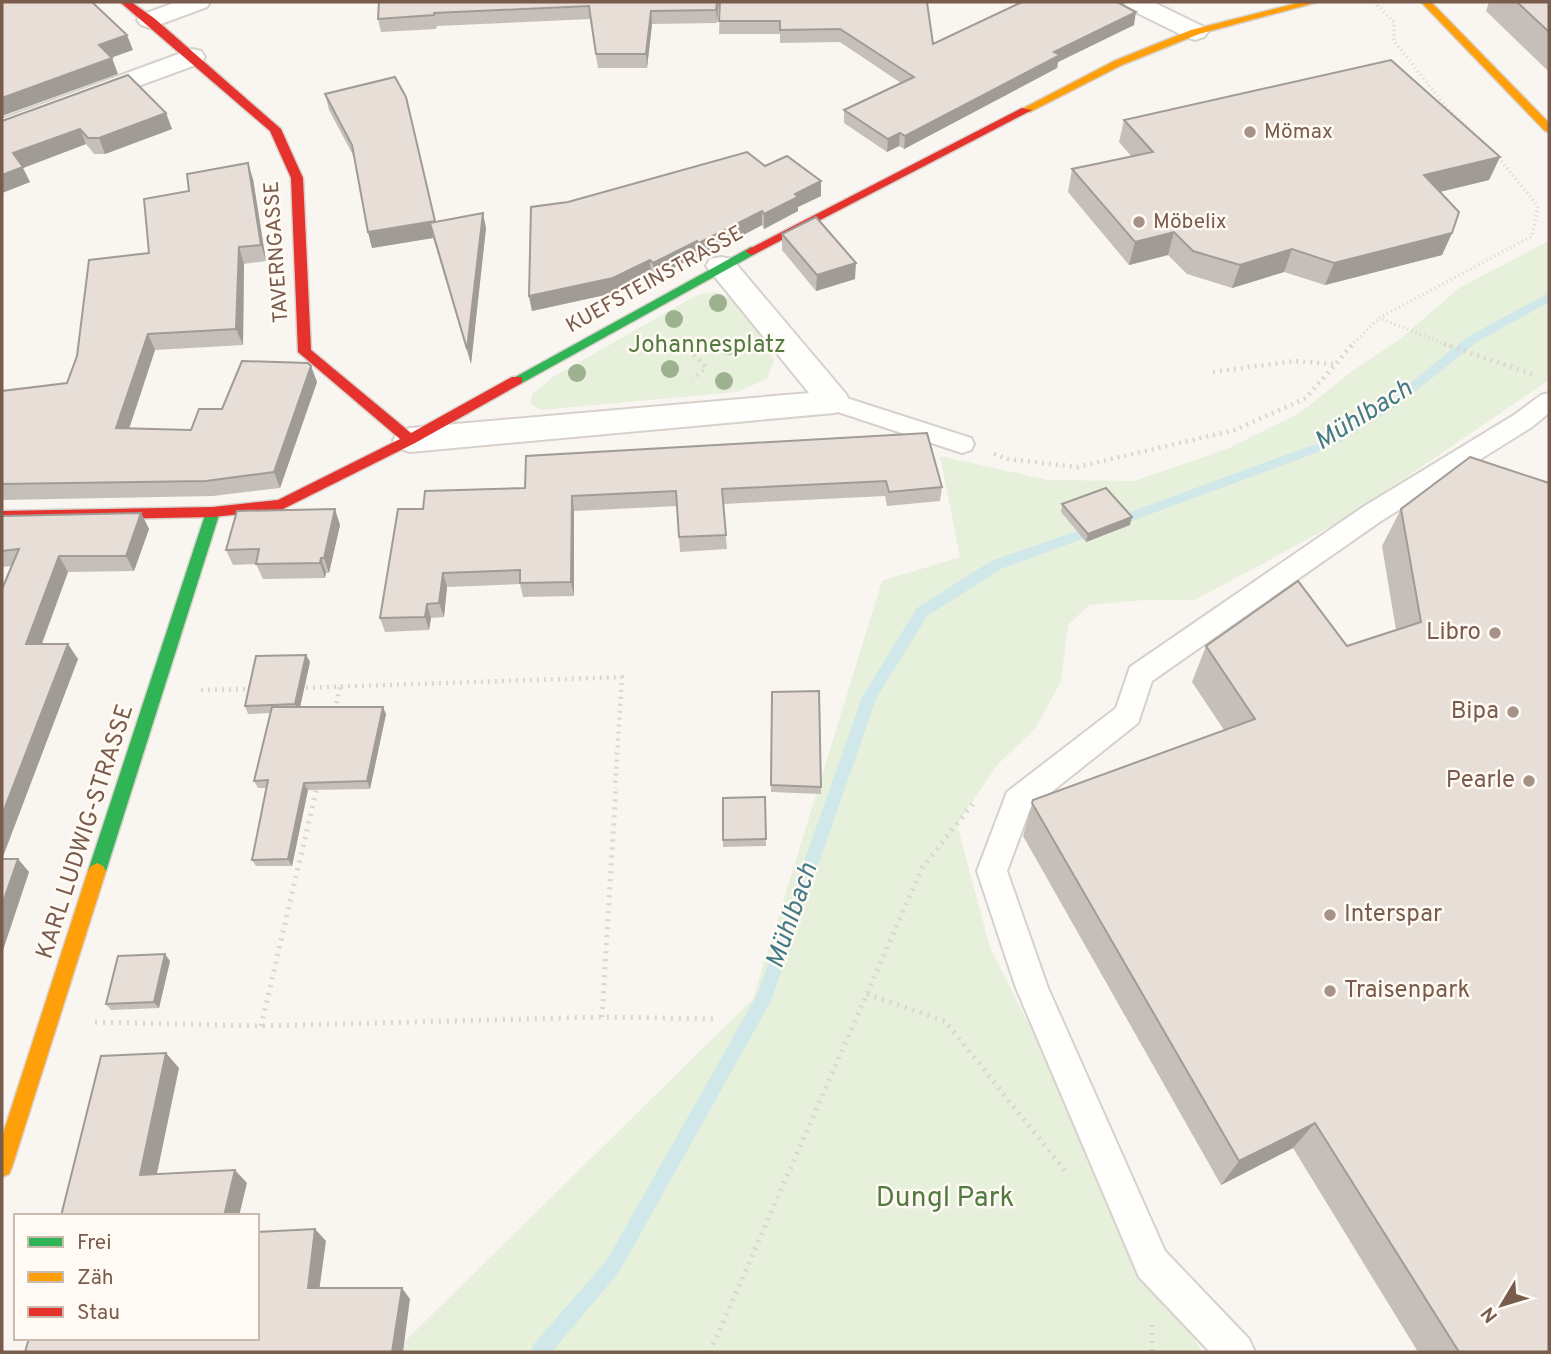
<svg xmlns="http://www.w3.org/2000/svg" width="1551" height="1354" viewBox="0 0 1551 1354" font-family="Overpass,sans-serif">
  <rect width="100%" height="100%" fill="#f9f5f0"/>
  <g fill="#e7f0db">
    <polygon points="1549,241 1549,380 1345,519 1195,600 1144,600 1089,605 1068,625 1061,681 1035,729 998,764 957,824 990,948 1151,1264 1202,1352 394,1352 753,999 882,581 960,557 940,456 1047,480 1135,481 1229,448 1300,413 1351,372 1400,339 1459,288"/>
    <polygon points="716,292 739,302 766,342 774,361 767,379 737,392 541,410 531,404 532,394 553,377 699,294"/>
  </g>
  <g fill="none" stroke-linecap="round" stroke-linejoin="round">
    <g fill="#d0e8ea" fill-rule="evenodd">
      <polygon points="1549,293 1549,302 1477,342 1396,407 1332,447 1129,522 1124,524 1118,519 1119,516 1324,441 1388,401 1469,336"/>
      <polygon points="1080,530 1086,535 1085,538 1001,569 927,616 876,699 771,1001 619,1272 552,1352 531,1352 533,1345 607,1260 758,993 862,697 917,608 991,561"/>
    </g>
    <defs>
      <g id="lane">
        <polygon points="1549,393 1549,413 1532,427 1381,521 1152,681 1138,723 1030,809 1007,871 1048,988 1165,1251 1249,1339 1255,1352 1210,1352 1139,1277 1016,988 977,871 1007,792 1116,708 1130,667 1363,507 1514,415 1541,395"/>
        <polygon points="834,394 971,438 974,444 971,450 962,453 826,408 822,402 826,396"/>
      </g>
      <g id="street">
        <polygon points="176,2 210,2 207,7 150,28 141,25 137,20 141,15"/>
        <polygon points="1122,2 1153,2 1204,27 1208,32 1204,37 1195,40 1186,37 1125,7"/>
        <polygon points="192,49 201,51 205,57 201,63 2,136 2,119"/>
        <polygon points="721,257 732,259 846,394 850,402 846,410 834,413 410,452 398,448 393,440 398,432 410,428 809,393 706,266 710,259"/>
      </g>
      <g id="fast">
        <polygon points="751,247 755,248 755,254 522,383 517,384 510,380"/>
        <polygon points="213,507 220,512 106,871 103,876 97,879 91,876 88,871 206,512"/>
      </g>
      <g id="slow">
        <polygon points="1302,2 1318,2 1199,34 1122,65 1030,112 1020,110 1114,61 1191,30"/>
        <polygon points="1421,2 1431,2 1549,123 1549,132 1545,131"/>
        <polygon points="97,863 103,866 106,871 12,1167 9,1174 2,1177 2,1137 88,871 91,866"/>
      </g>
      <g id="jam">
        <polygon points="120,2 131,2 154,18 281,129 303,178 311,350 411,433 512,377 522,377 522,383 415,443 281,510 213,517 2,521 2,511 213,507 278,500 400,439 298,352 291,178 270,131"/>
        <polygon points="1022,108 1032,110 755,254 751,255 745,251"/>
      </g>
    </defs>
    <use href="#lane" stroke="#d7d1cb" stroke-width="4"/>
    <use href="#street" stroke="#d7d1cb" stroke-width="4"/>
    <use href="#fast" stroke="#d9d2cb" stroke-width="3"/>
    <use href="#slow" stroke="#d9d2cb" stroke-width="3"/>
    <use href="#jam" stroke="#d9d2cb" stroke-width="3"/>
    <g stroke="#dcd5d0" stroke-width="3.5" stroke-dasharray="1 3.5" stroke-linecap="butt">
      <polyline points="1374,2 1394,22 1394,41 1448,109 1488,147"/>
      <polyline points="658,341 676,346"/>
      <polyline points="1351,346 1379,318"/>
      <polyline points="1450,346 1379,318 1532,236 1538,206 1497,156"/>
    </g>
    <g stroke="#dcd5d0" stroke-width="4.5" stroke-dasharray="2 5" stroke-linecap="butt">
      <polyline points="669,344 690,350 706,368 692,379"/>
      <polyline points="1444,344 1532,374"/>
      <polyline points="1213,372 1294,361 1334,364"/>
      <polyline points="994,454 1008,459 1077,467 1235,430 1306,398 1353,344"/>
      <polyline points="299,688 622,677 615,788"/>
      <polyline points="201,690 251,689"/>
      <polyline points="335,710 340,687"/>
    </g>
    <g stroke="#dcd5d0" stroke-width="5" stroke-dasharray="2 6" stroke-linecap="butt">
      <polyline points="867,994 945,1021 1066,1172"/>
      <polyline points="602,1017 616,786"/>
      <polyline points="95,1022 261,1026 602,1017 719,1019"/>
      <polyline points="261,1026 317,787"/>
      <polyline points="1152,1325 1152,1352"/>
      <polyline points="710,1352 922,868 976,800"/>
    </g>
    <use href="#lane" fill="#fefefd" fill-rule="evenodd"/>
    <use href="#street" fill="#fefefd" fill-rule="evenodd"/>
    <use href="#fast" fill="#30b455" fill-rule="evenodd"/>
    <use href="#slow" fill="#ff9f0a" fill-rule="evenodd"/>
    <use href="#jam" fill="#e5322d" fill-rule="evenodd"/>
  </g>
  <g fill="#9eb190">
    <circle cx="718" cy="303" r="9"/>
    <circle cx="674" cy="319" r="9"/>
    <circle cx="728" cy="346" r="9"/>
    <circle cx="670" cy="369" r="9"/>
    <circle cx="577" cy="373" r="9"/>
    <circle cx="724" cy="381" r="9"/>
  </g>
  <g fill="#c6bfb9">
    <polygon points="379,2 719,2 717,23 652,24 647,68 598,68 590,19 437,26 436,29 381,32 378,19"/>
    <polygon points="720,2 933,44 1022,2 1125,2 1124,6 1134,25 1058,62 1057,68 904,149 899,146 887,152 844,123 844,110 901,83 840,42 780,43 780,34 719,34"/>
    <polygon points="1489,2 1549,2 1549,72 1486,11"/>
    <polygon points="325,94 435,222 486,228 471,364 433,238 372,248 368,232 354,157 329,110"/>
    <polygon points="166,113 172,129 105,154 94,154 86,144 23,168 30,182 2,193 2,121"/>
    <polygon points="1124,120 1500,157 1489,180 1440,192 1452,233 1442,255 1325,285 1284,272 1232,288 1187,274 1168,255 1129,265 1068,192 1072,169 1131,156 1119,142"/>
    <polygon points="765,166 821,181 821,196 798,207 798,211 764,229 762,225 700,258 698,256 654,277 651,275 614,293 532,311 529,296 568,202"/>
    <polygon points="253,179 266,261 244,264 243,345 155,350 129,429 191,430 222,409 311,366 317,382 280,488 213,496 2,500 2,391 67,383 149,253"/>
    <polygon points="782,234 855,279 816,291 782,250"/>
    <polygon points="927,433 942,487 940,501 887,506 885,496 723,504 727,549 680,552 677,506 574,511 574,596 523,597 520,584 447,587 444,617 431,618 429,630 385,632 380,618 423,509 525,488"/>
    <polygon points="1062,504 1130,525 1086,542 1061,512"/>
    <polygon points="1401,509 1549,1352 1418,1352 1293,1148 1221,1185 1023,836 1033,800 1224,730 1192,682 1206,646 1347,646 1396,630 1382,546"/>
    <polygon points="141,513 149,529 134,571 68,572 42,644 78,659 2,859 18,859 29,872 2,953 2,590 12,566 2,567 2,516"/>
    <polygon points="340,525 329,573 326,573 325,578 263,579 256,564 233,565 226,550"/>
    <polygon points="306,655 310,662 300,707 386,714 370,789 308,790 292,866 256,866 252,860 267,788 258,788 254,781 270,713 248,714 245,706"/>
    <polygon points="772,692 821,787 821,794 771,792"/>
    <polygon points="765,797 766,846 723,847 723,840"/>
    <polygon points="170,961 159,1008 111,1010 106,1004"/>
  </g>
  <g fill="#a19b96">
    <polygon points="717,2 719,2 717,23 716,10"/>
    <polygon points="651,11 652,24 647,68 646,54"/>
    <polygon points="1136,12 1134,25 1058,62 1057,68 904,149 905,136 1054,52"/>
    <polygon points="127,35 133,50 105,60 99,45"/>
    <polygon points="112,58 118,74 2,116 2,98"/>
    <polygon points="166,113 172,129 105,154 99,138"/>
    <polygon points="80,129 86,144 23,168 30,182 2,193 2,175 13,153"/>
    <polygon points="900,133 899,146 887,152 888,139"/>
    <polygon points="1500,157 1489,180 1414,198 1424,175"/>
    <polygon points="248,163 253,179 266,261 261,245"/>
    <polygon points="821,181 821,196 798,207 798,211 764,229 764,214 795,194"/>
    <polygon points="762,211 762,225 700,258 699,243"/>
    <polygon points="483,213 486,228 471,364 467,349"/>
    <polygon points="435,221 430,223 433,238 372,248 368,232"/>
    <polygon points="1174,232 1168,255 1129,265 1135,242"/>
    <polygon points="1452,233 1442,255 1325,285 1334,263"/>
    <polygon points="697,241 698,256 654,277 653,263"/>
    <polygon points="239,247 244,264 243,345 236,329"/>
    <polygon points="1292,249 1284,272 1232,288 1240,265"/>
    <polygon points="650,260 651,275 614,293 532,311 529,296"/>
    <polygon points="856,263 855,279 816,291 817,275"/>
    <polygon points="148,334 155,350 124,444 116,428"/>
    <polygon points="311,366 317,382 280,488 274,472"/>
    <polygon points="572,496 574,511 574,596 571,582"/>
    <polygon points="335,509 340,525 329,573 324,558"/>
    <polygon points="141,513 149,529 134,571 126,556"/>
    <polygon points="1132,517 1130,525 1086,542 1088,534"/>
    <polygon points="59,556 68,572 36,659 26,644"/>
    <polygon points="321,558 326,573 325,578 320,563"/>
    <polygon points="443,573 447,587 444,617 439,603"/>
    <polygon points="427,604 431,618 429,630 425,617"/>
    <polygon points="68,644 78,659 2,859 2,815"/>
    <polygon points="306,655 310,662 299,712 295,704"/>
    <polygon points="383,707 386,714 370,789 367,781"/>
    <polygon points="304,783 308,790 292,866 288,859"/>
    <polygon points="18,859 29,872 2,953 2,905"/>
    <polygon points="165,954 170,961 159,1008 154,1002"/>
    <polygon points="166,1053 179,1068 154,1188 140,1175"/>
    <polygon points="1315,1123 1293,1148 1221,1185 1239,1161"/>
    <polygon points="235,1170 247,1183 239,1216 224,1216"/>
    <polygon points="315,1229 326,1241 318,1299 308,1288"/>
    <polygon points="402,1288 410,1299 403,1352 392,1352"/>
  </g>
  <g fill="#e6ded7" stroke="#a19b96" stroke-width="2">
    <polygon points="2,2 92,2 127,35 99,45 112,58 2,98"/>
    <polygon points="379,2 717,2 716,10 651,11 646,54 596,54 589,6 434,13 434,15 378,19"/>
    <polygon points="720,2 927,2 933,44 1022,2 1117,2 1136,12 1054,52 1060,55 905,136 900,133 888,139 844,110 914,77 840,29 780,30 780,21 719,21"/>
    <polygon points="1517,2 1549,2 1549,32"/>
    <polygon points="1391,60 1500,157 1424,175 1459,212 1452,233 1334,263 1292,249 1240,265 1193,251 1174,232 1135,242 1072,169 1153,152 1124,120"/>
    <polygon points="128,75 166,113 99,138 88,138 80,129 13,153 23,167 2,175 2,121"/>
    <polygon points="395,77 406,97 435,221 368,232 352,145 325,94"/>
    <polygon points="747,152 765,166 787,156 821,181 795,194 798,197 764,214 762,211 699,243 697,241 653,263 650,260 613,278 529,296 531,207 568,202"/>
    <polygon points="248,163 261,245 239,247 236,329 148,334 116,428 191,430 199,409 222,409 242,361 308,363 311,366 274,472 206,481 2,484 2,391 67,383 77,356 89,260 149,253 144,199 189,191 187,174"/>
    <polygon points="483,213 467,349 430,223"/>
    <polygon points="816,217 856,263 817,275 782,234"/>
    <polygon points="927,433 942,487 889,492 886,481 722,489 726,535 679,537 676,491 572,496 571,582 520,583 520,570 443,573 439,603 427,604 425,617 380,618 398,509 423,509 425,491 525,488 526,456"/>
    <polygon points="1470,457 1549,483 1549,1352 1459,1352 1315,1123 1239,1161 1032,803 1033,800 1255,719 1206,646 1298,581 1347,646 1421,622 1401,509"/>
    <polygon points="1106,488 1132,517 1088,534 1062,504"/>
    <polygon points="335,509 324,558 321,558 320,563 256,564 259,549 226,550 237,511"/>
    <polygon points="141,513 126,556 59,556 26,644 68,644 2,815 2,589 19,549 2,551 2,516"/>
    <polygon points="306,655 295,704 245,706 256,656"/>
    <polygon points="819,691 821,787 771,785 772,692"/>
    <polygon points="272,707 383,707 367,781 304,783 288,859 252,860 268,780 254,781"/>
    <polygon points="765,797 766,839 723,840 723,798"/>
    <polygon points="2,859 18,859 2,905"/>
    <polygon points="165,954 154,1002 106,1004 118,956"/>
    <polygon points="166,1053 140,1175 235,1170 224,1216 61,1216 101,1056"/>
    <polygon points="315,1229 308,1288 402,1288 392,1352 25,1352 29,1338 257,1338 257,1232"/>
  </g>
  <g fill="#a69286" stroke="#fffaf3" stroke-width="2.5">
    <circle cx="1250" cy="132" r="7"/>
    <circle cx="1139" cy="222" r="7"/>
    <circle cx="1495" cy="633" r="7"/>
    <circle cx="1513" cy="712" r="7"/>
    <circle cx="1529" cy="781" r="7"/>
    <circle cx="1330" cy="915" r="7"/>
    <circle cx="1330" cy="991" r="7"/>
  </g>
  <g text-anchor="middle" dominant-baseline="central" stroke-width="5" stroke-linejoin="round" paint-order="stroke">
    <g font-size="21" fill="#7a5c4d" stroke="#fffaf3" text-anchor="start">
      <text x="1264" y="132">Mömax</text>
      <text x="1153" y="222">Möbelix</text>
    </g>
    <g font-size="21" fill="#7a5c4d" stroke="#fffaf3">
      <text transform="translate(277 252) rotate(-94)">TAVERNGASSE</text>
      <text transform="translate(655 280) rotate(-29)">KUEFSTEINSTRASSE</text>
    </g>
    <g font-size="24" fill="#537a41" stroke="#fffaf3">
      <text x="707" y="346">Johannesplatz</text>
    </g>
    <g font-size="24" fill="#7a5c4d" stroke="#fffaf3" text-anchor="end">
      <text x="1481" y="633">Libro</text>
      <text x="1499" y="712">Bipa</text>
      <text x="1515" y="781">Pearle</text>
      <text x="1344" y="915" text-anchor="start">Interspar</text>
      <text x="1344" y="991" text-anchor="start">Traisenpark</text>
    </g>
    <g font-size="24" fill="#7a5c4d" stroke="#fffaf3">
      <text transform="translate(86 832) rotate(-72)">KARL LUDWIG-STRASSE</text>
    </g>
    <g font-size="26" font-style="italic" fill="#437c86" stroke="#fffaf3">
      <text transform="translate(1364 416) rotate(-32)">Mühlbach</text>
      <text transform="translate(793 916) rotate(-71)">Mühlbach</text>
    </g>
    <g font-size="28" fill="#537a41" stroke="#fffaf3">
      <text x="945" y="1199">Dungl Park</text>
    </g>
  </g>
  <rect width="1551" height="1354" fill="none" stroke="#7a5c4d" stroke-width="7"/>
  <rect x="14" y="1214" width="245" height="126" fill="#fffaf3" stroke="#cabbb1" stroke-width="2"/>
  <rect x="28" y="1237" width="35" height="10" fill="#30b455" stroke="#cabbb1" stroke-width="2"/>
  <text x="77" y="1249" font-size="21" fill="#7a5c4d">Frei</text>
  <rect x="28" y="1272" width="35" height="10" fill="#ff9f0a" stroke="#cabbb1" stroke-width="2"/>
  <text x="77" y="1284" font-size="21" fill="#7a5c4d">Zäh</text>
  <rect x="28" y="1307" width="35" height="10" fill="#e5322d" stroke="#cabbb1" stroke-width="2"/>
  <text x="77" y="1319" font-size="21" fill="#7a5c4d">Stau</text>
  <g transform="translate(1502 1305) rotate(232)" stroke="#fffaf3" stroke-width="5" paint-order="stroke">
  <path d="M0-5L12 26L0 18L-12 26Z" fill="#7a5c4d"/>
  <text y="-10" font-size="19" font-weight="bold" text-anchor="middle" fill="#7a5c4d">N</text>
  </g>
</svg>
